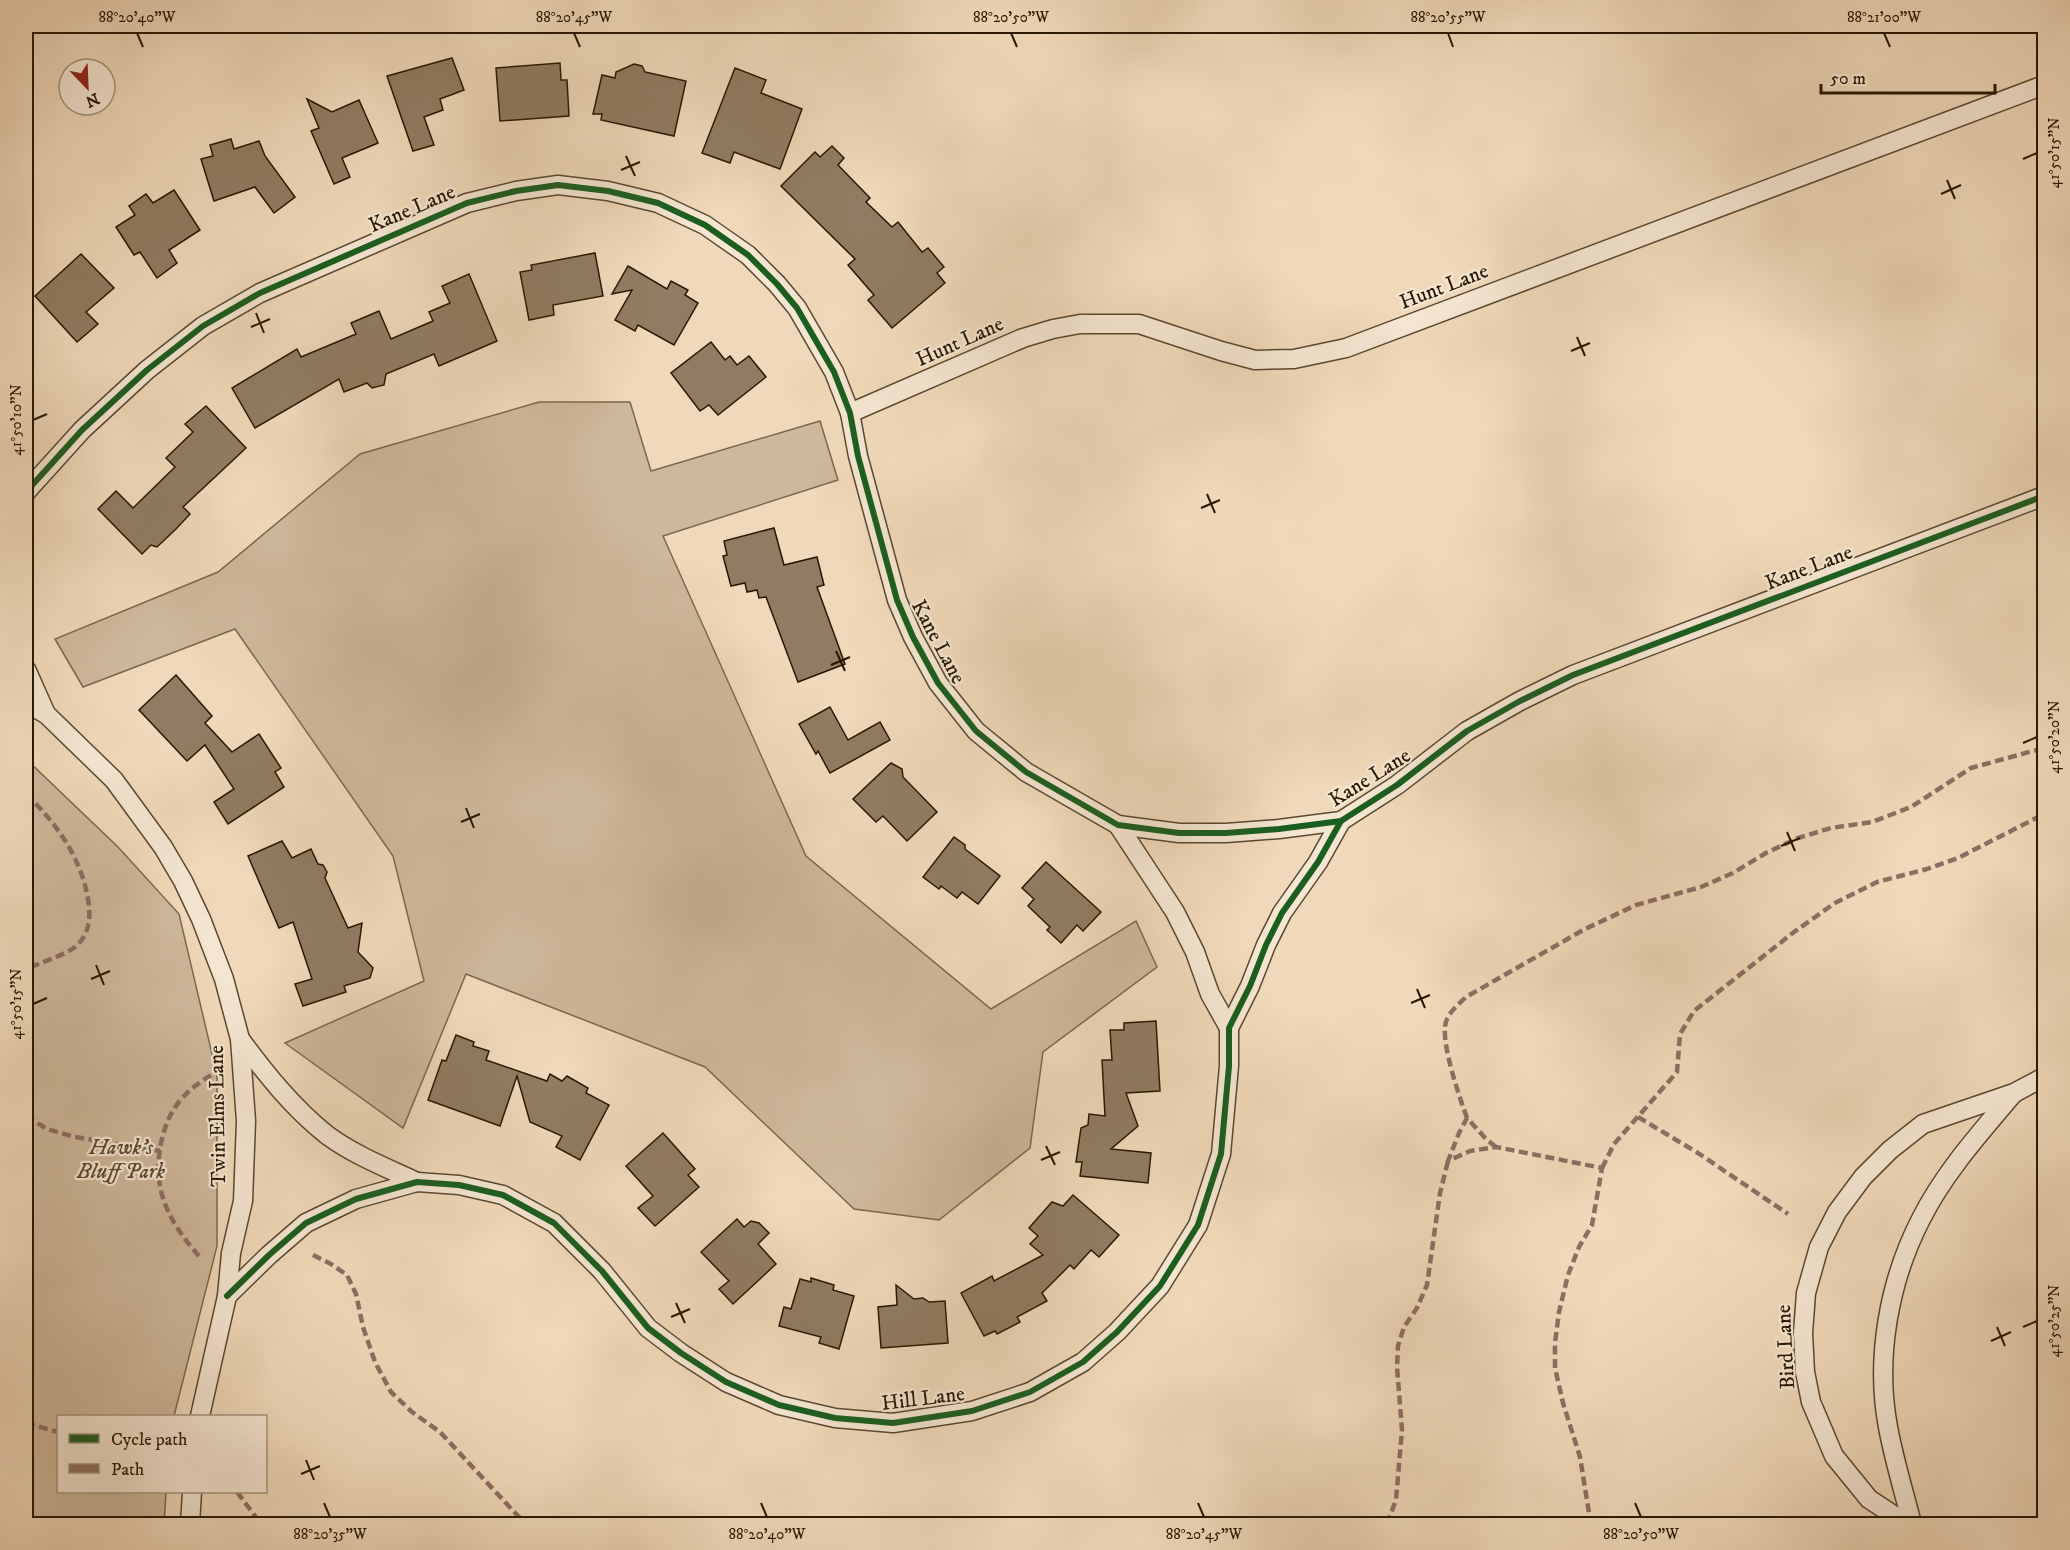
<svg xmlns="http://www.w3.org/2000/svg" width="2070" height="1550" viewBox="0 0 2070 1550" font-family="'IM FELL DW Pica',serif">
  <rect width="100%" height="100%" fill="#f0d9ba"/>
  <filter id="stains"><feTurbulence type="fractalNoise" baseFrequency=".00333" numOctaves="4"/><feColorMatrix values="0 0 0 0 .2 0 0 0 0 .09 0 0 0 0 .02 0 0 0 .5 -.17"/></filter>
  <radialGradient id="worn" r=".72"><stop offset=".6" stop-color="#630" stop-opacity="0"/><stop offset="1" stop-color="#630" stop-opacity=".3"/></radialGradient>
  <g fill="#ceb89b" stroke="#7b684e" stroke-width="1.5">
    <polygon points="539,402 630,402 651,471 820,421 838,480 663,536 806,856 991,1009 1136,921 1157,967 1043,1052 1030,1148 939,1220 854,1209 705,1067 466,974 403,1128 285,1043 424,981 393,856 235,629 83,687 55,639 218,572 360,454"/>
    <polygon points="26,759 118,847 179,914 217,1075 217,1246 174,1416 58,1416 58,1492 166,1492 164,1524 26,1524"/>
  </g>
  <g fill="#907c62" stroke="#281802" stroke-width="1.5">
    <polygon points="452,58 464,90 440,99 443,110 424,117 434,145 413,151 387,76"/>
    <polygon points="560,63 561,80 567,80 569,116 500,121 496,68"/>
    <polygon points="634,64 642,66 645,72 686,81 674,136 601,120 602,114 593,114 602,75 615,78 616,72"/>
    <polygon points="735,68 766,80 761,93 802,109 780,169 734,152 730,163 702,153"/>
    <polygon points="307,99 332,112 359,100 378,143 342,158 350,177 334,184 311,131 319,128"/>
    <polygon points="231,139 234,149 259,141 265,156 295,197 274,213 255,187 214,201 201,159 213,156 210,145"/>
    <polygon points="832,146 844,158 838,165 870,198 866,202 892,227 898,222 922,252 928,248 944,267 937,273 945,283 892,328 868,300 874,295 848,265 855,259 781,186 815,152 820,157"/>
    <polygon points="174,190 200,230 169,250 177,263 157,278 140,252 134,255 116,227 135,215 129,206 146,194 153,203"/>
    <polygon points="595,253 603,296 553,305 554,315 529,320 520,272 532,270 531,265"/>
    <polygon points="81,254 114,288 86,312 98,324 77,342 35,296"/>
    <polygon points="628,266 667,289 671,281 688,290 685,295 698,303 674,345 638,325 635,331 615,320 632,290 612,294"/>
    <polygon points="469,274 497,341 439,366 434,354 386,374 384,385 372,388 367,383 344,392 339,379 255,428 232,388 297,349 301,357 356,334 351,323 379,311 391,339 433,321 429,312 450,303 442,286"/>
    <polygon points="711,342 725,360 730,356 737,365 749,356 766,377 718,415 709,405 700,411 671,373"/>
    <polygon points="206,406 246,448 183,507 190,514 176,529 157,547 151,545 142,554 98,509 116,491 133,508 175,467 166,458 193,432 185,424"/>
    <polygon points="774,528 784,565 817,557 824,585 817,587 845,664 798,682 766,597 759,598 757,590 747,592 745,583 731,586 723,556 727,555 724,541"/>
    <polygon points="176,675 212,716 205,723 232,752 259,734 281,768 275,772 284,787 228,824 214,802 234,789 205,745 187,761 139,710"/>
    <polygon points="830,707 848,740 880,722 890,740 830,773 818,751 816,754 799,724"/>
    <polygon points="891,763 902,769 903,777 937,812 907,841 883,816 876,822 853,799"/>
    <polygon points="954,837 965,845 965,849 1000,876 978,904 962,892 957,898 941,886 939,889 923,877"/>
    <polygon points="282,841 292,858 311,849 318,864 323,865 327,872 325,878 348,928 362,923 358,952 373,968 370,978 344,986 346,992 303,1006 295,984 312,979 293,922 279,928 248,856"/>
    <polygon points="1046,862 1101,912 1083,931 1077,925 1061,943 1047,930 1050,927 1028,906 1034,899 1022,888"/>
    <polygon points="1156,1021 1160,1091 1126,1093 1138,1126 1111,1149 1151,1153 1148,1183 1080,1176 1082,1162 1076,1162 1081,1128 1088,1125 1089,1114 1105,1116 1102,1060 1112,1060 1110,1030 1124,1030 1124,1023"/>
    <polygon points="456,1035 474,1042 473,1046 489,1051 486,1060 547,1081 550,1074 562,1081 567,1076 588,1088 586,1093 609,1105 580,1160 556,1147 562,1136 530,1122 517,1076 500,1126 428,1100 442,1060 446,1061"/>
    <polygon points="663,1133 695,1169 688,1175 699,1187 655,1226 638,1208 653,1196 626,1166"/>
    <polygon points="1073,1195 1119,1235 1099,1257 1091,1250 1074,1269 1070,1265 1042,1293 1047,1301 1017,1317 1020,1322 997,1334 995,1331 984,1336 961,1293 992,1276 994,1281 1043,1255 1030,1244 1038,1236 1029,1228 1052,1202 1063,1206"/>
    <polygon points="737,1219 744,1227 751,1221 759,1223 769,1233 758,1244 776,1264 733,1304 719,1289 729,1281 701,1252"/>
    <polygon points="811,1278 834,1285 833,1290 854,1296 839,1349 819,1343 821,1337 779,1326 784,1307 791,1309 800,1279 811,1282"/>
    <polygon points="896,1285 914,1299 923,1298 929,1302 945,1301 948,1343 881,1348 878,1307 897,1305"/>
  </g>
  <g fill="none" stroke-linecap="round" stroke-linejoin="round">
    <defs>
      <g id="street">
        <polyline points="850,413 1023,338 1053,329 1080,324 1139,324 1221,351 1255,360 1294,359 1346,348 2044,85"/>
        <polyline points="26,492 82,430 147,370 203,326 260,293 467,203 516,191 558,185 608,191 658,203 705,225 748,255 777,284 797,308 834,372 850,413 858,456 897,600 913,637 938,683 976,731 1026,772 1118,825 1179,833 1226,833 1279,829 1341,821 1397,785 1467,731 1520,701 1573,675 2044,496"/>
        <polyline points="26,669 46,714"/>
        <polyline points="26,703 46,714 114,780 163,847 183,881 201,919 224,979 240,1039 246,1121 243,1201 231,1253 227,1296 200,1416"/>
        <polyline points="1118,825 1175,912 1195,952 1210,994 1229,1028"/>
        <path d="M 240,1039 C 266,1074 293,1108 327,1135 C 354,1155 387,1168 417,1182"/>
        <polyline points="227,1296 269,1255 306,1223 356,1199 417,1182 459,1185 503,1195 554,1223 602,1271 648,1328 681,1353 726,1382 779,1405 835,1418 893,1423 972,1411 1030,1392 1083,1362 1117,1332 1160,1286 1198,1225 1221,1154 1229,1066 1229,1028 1250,986 1266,945 1282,913 1318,862 1341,821"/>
        <polyline points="190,1524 192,1492"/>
        <polyline points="1907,1524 1869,1499 1834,1456 1811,1402 1805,1372 1803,1333 1806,1293 1819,1247 1837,1212 1863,1177 1890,1150 1923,1124 2014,1093 2044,1077"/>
        <path d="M 1912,1524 C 1904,1492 1894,1460 1888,1427 C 1875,1358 1889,1281 1921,1219 C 1944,1173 1980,1133 2013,1094"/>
      </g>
    </defs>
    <use href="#street" stroke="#5a4830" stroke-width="21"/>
    <use href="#street" stroke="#f5e6d2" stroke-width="18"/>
    <g stroke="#8d6e63" stroke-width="4.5" stroke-dasharray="9 4.5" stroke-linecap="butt">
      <path d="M 26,794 C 56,823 81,857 88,899 C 91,916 90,934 76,946 C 68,954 37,964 26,969"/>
      <polyline points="26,1116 47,1129 75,1137 160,1151"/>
      <polyline points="1638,1117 1698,1153 1788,1214"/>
      <path d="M 1467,1118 C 1459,1096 1443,1049 1445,1027 C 1446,1014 1457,1006 1466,997 L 1585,929 L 1636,905 L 1701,887 L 1733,873 L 1766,853 L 1798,838 L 1831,828 L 1872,822 L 1911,807 L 1971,768 L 2044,748"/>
      <polyline points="1496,1147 1486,1139 1467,1118 1459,1133 1448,1161 1470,1151 1496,1147 1602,1168 1592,1225 1579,1247 1568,1275 1559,1312 1555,1343 1555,1368 1563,1403 1580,1457 1589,1513 1594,1524"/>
      <polyline points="1602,1168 1614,1144 1677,1072 1680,1034 1694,1011 1794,932 1835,903 1877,882 1927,869 1958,858 2044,814"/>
      <polyline points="313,1255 331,1264 347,1275 356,1294 363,1327 375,1362 391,1392 412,1412 440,1432 518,1516 528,1524"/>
      <path d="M 199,1256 C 184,1239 170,1220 163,1198 C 154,1171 159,1133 174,1109 C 183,1094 197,1084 211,1075"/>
      <polyline points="26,1423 58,1432"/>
      <polyline points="237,1492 261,1524"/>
      <polyline points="1387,1524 1396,1500 1402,1430 1397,1367 1398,1346 1404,1327 1417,1308 1427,1285 1440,1193 1448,1161"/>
    </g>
    <defs>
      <g id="cycleway">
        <polyline points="26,492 82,430 147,370 203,326 260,293 467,203 516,191 558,185 608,191 658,203 705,225 748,255 777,284 797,308 834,372 850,413 858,456 897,600 913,637 938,683 976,731 1026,772 1118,825 1179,833 1226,833 1279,829 1341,821 1397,785 1467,731 1520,701 1573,675 2044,496"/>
        <polyline points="227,1296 269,1255 306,1223 356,1199 417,1182 459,1185 503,1195 554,1223 602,1271 648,1328 681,1353 726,1382 779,1405 835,1418 893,1423 972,1411 1030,1392 1083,1362 1117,1332 1160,1286 1198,1225 1221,1154 1229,1066 1229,1028 1250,986 1266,945 1282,913 1318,862 1341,821"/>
      </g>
    </defs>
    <use href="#cycleway" stroke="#f5e6d2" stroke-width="10"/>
    <use href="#cycleway" stroke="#1b5e20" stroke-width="6"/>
  </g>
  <path fill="none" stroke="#281802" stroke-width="2" d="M 137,33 L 143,47M 574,33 L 580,47M 1011,33 L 1017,47M 1448,33 L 1453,47M 1884,33 L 1890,47M 626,156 L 635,176M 2023,159 L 2037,153M 621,170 L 640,162M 1947,180 L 1955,199M 1941,194 L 1961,185M 256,313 L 264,333M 251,327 L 270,319M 1577,337 L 1585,356M 1571,351 L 1590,343M 33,420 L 47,414M 1207,494 L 1215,513M 1201,508 L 1220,500M 836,651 L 845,671M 831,665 L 850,657M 2023,743 L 2037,737M 466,808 L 474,828M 461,822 L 480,814M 1787,832 L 1795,851M 1781,846 L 1800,838M 96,965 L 104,985M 91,979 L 110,971M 1417,989 L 1425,1008M 1411,1003 L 1430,995M 33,1004 L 47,998M 1046,1146 L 1055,1165M 1041,1160 L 1060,1152M 676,1303 L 685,1323M 671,1317 L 690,1309M 1997,1327 L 2005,1346M 2023,1327 L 2037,1321M 1991,1341 L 2011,1332M 306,1460 L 314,1480M 301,1474 L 320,1466M 324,1503 L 330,1517M 761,1503 L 767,1517M 1198,1503 L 1204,1517M 1635,1503 L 1641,1517"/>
  <g text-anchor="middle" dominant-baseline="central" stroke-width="4.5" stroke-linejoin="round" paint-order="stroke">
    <g font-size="21" fill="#281802" stroke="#f5e6d2">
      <text transform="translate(412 209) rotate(-23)">Kane Lane</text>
      <text transform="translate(1444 287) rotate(-21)">Hunt Lane</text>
      <text transform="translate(960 342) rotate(-24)">Hunt Lane</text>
      <text transform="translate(1809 568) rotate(-21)">Kane Lane</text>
      <text transform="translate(938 642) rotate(62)">Kane Lane</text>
      <text transform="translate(1370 778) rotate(-32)">Kane Lane</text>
      <text transform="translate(218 1116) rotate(-91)">Twin Elms Lane</text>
      <text transform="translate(1786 1347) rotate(-93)">Bird Lane</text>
      <text transform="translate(923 1399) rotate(-7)">Hill Lane</text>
    </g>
    <g font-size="21" font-style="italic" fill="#5a4830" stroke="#f5e6d2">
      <text x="121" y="1148">Hawk's<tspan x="121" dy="24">Bluff Park</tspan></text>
    </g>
  </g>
  <rect width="2070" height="1550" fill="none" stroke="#f0d9ba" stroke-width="66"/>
  <rect x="57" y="1415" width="210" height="78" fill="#f5e6d2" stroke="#a3947f" stroke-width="1.5"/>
  <rect x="69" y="1434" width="30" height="9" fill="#1b5e20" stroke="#a3947f" stroke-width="1.5"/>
  <text x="111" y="1445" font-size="18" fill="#281802">Cycle path</text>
  <rect x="69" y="1464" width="30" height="9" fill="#8d6e63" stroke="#a3947f" stroke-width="1.5"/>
  <text x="111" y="1475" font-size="18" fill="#281802">Path</text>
  <g transform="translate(87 87) rotate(157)"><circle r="28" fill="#f5e6d2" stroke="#a3947f" stroke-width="1.5"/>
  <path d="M0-4.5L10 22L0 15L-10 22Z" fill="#8f2418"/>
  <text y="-9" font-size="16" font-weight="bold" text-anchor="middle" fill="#281802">N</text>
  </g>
  <path d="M1821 84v9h174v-9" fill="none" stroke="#281802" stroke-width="3"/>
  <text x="1830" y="84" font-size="18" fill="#281802" stroke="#f5e6d2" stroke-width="4.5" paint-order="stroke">50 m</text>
  <rect x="33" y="33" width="2004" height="1484" fill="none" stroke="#281802" stroke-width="2"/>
  <g font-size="15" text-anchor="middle" fill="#281802">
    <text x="137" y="22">88°20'40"W</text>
    <text x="574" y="22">88°20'45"W</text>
    <text x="1011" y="22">88°20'50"W</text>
    <text x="1448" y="22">88°20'55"W</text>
    <text x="1884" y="22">88°21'00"W</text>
    <text transform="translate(2054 153) rotate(-90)" y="5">41°50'15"N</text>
    <text transform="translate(16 420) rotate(-90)" y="5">41°50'10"N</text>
    <text transform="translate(2054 737) rotate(-90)" y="5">41°50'20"N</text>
    <text transform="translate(16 1004) rotate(-90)" y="5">41°50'15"N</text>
    <text transform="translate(2054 1321) rotate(-90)" y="5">41°50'25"N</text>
    <text x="330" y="1539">88°20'35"W</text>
    <text x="767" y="1539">88°20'40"W</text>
    <text x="1204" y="1539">88°20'45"W</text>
    <text x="1641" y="1539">88°20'50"W</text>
  </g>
  <rect width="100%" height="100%" filter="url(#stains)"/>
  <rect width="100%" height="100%" fill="url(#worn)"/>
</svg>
